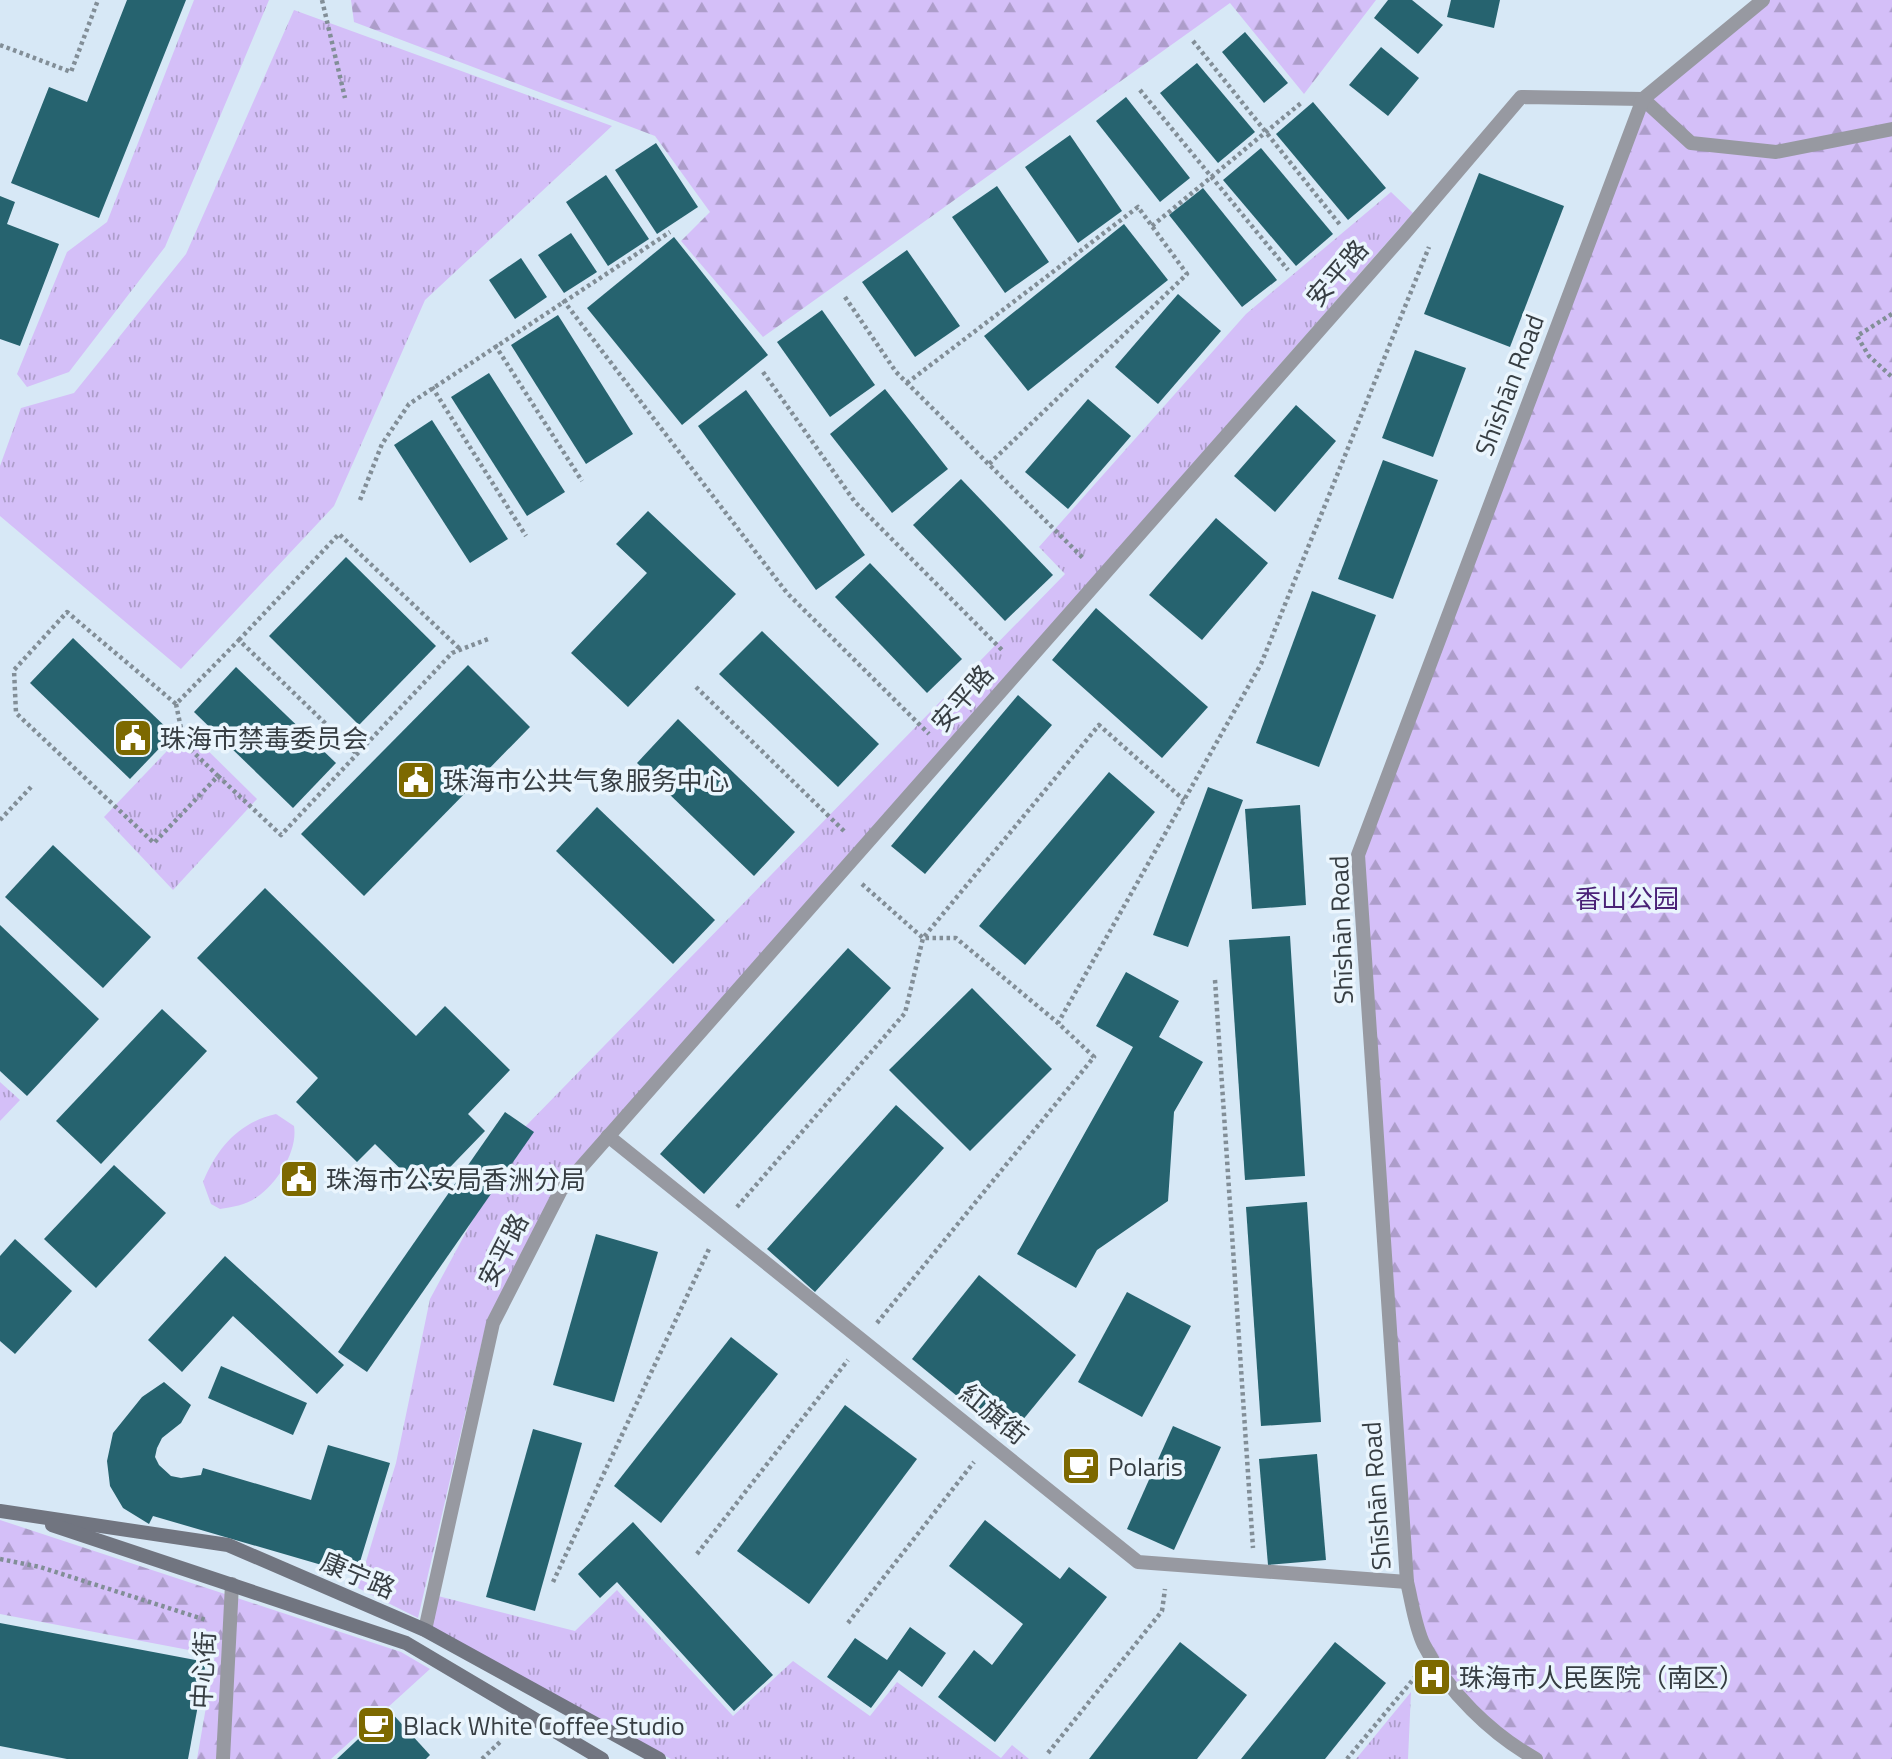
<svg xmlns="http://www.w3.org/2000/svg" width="1892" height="1759" viewBox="0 0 1892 1759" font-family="'Titillium Web','Noto Sans SC',sans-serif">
  <defs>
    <pattern id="grass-tufts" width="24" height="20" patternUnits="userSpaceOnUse" patternTransform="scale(1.75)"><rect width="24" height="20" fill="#d4bff8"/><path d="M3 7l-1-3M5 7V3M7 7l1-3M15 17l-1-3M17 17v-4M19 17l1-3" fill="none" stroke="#ad9dca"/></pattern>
    <pattern id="forest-firs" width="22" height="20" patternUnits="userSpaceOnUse" patternTransform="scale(1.75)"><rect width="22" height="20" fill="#d4bff8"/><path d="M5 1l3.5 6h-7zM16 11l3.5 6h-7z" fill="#ad9dca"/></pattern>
  </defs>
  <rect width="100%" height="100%" fill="#d7e8f6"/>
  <g fill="url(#grass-tufts)">
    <polygon points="194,0 269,0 165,247 69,372 27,387 17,374 67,252 107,222"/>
    <polygon points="294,10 612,126 425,300 334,506 181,669 0,516 0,466 21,408 74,393 186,254"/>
    <polygon points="1391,192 1413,213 556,1189 487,1320 418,1618 358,1588 396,1463 430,1299 520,1132 1065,574 1039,547 1246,314"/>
    <polygon points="187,730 257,799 173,890 104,817"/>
    <polygon points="0,1082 20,1100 0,1121"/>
    <path d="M 276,1114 L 294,1126 C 298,1150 278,1183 257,1197 C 247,1205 232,1207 220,1209 L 211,1204 L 203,1182 C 217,1148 239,1122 276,1114 Z"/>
    <polygon points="617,1590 733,1716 793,1661 870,1716 897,1682 1001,1758 1012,1745 1029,1759 671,1759 431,1628 438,1596 575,1631"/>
    <polygon points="1411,1692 1408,1759 1356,1759"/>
  </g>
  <g fill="url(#forest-firs)">
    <polygon points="351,0 1376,0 1304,94 1230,3 763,337 681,241 710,212 655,136 354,22"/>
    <polygon points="1768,0 1892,0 1892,1759 1539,1759 1467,1704 1426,1643 1409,1582 1359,855 1647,103"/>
    <polygon points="0,1520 401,1652 430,1669 331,1759 197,1759 215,1655 0,1614"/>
  </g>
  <g fill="#26636f">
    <polygon points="127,0 186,0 99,218 11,183 49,87 87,102"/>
    <polygon points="1388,0 1412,0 1443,25 1418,54 1374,18"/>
    <polygon points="1451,0 1500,0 1494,28 1447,17"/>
    <polygon points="1245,32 1288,83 1264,103 1222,52"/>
    <polygon points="1381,47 1419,78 1388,116 1349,85"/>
    <polygon points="1197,63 1255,132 1218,163 1160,93"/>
    <polygon points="1126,97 1190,178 1160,202 1096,121"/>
    <polygon points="1313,102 1386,188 1348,220 1276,134"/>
    <polygon points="1070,135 1122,211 1078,243 1025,167"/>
    <polygon points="656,143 698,207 657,234 615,170"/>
    <polygon points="1261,148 1333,234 1296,266 1223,180"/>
    <polygon points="1479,173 1564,206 1510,347 1424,314"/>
    <polygon points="606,175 649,239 608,266 566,202"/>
    <polygon points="997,186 1049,262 1005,293 952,217"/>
    <polygon points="1203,188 1277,280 1242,307 1169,215"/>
    <polygon points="0,196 15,202 7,224 59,244 20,346 0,339"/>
    <polygon points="1124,224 1168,280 1028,391 984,336"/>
    <polygon points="571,233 597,272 564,293 538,255"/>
    <polygon points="674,237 768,355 682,425 587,308"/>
    <polygon points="907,250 960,326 915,357 862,282"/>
    <polygon points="521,258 547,297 515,319 489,280"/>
    <polygon points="1178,294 1221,331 1158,404 1115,367"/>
    <polygon points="822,310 875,385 830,417 777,342"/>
    <polygon points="558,315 633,434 586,464 511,345"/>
    <polygon points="1415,350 1466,368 1433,457 1382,438"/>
    <polygon points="489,373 565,492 527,516 451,397"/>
    <polygon points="885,389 948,469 892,513 830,434"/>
    <polygon points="746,390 865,555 816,590 698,426"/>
    <polygon points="1088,399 1131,436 1068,509 1025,472"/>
    <polygon points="1296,405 1336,441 1275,512 1234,476"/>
    <polygon points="432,420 508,539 470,563 394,445"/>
    <polygon points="1383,460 1438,480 1393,599 1338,579"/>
    <polygon points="961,479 1053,575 1005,621 913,525"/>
    <polygon points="648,511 736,594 628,707 571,653 647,573 616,544"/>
    <polygon points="1216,518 1268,563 1202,640 1149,595"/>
    <polygon points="346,557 436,646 359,725 269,636"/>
    <polygon points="870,563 962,659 927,693 835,597"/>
    <polygon points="1312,591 1376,615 1319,767 1256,743"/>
    <polygon points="1096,608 1208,707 1162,758 1052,660"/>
    <polygon points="762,631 879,744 838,787 719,674"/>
    <polygon points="73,638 173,734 130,779 30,683"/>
    <polygon points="468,665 530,727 364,896 301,834"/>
    <polygon points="236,667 336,763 293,808 194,712"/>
    <polygon points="1018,695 1052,725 925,874 891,846"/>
    <polygon points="678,719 795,832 754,876 637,763"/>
    <polygon points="1109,772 1155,812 1025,965 979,926"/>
    <polygon points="1208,787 1243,800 1188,947 1153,935"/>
    <polygon points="1300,805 1306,905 1252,909 1245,809"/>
    <polygon points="597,807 715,920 673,964 556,851"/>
    <polygon points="53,845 151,937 103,988 5,897"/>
    <polygon points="265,888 416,1036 445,1006 510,1070 468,1114 485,1131 425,1193 375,1144 357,1162 296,1102 318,1078 197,958"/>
    <polygon points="0,925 99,1019 27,1096 0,1071"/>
    <polygon points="1290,936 1305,1176 1245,1180 1229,940"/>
    <polygon points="848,948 891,988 704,1194 660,1154"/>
    <polygon points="1126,972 1179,1001 1159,1037 1203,1062 1174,1112 1168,1201 1097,1250 1076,1288 1017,1254 1133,1047 1096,1026"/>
    <polygon points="972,988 1052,1069 970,1151 889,1070"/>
    <polygon points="162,1009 207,1051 101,1164 56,1121"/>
    <polygon points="896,1105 944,1148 815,1292 767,1249"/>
    <polygon points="505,1112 534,1132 367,1372 338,1352"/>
    <polygon points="114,1165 166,1213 96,1288 44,1239"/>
    <polygon points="1307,1202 1321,1422 1261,1426 1246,1207"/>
    <polygon points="596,1234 658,1252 614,1402 553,1385"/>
    <polygon points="15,1239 72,1291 15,1354 0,1341 0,1256"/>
    <polygon points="225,1256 344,1365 317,1394 233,1316 182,1372 148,1340"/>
    <polygon points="979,1275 1076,1355 1008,1438 912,1359"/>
    <polygon points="1127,1292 1191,1326 1142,1417 1078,1382"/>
    <polygon points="731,1337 778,1374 661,1523 614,1486"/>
    <polygon points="221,1366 307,1403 293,1435 208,1398"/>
    <polygon points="164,1382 191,1405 181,1423 162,1438 157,1448 155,1457 159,1465 171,1476 181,1478 201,1475 203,1468 311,1500 328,1445 390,1463 356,1575 153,1516 149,1524 123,1508 110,1486 107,1461 113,1433 142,1397"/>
    <polygon points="845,1405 917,1459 809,1604 737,1551"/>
    <polygon points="1173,1426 1221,1447 1174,1550 1127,1529"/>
    <polygon points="533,1429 582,1443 535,1611 486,1597"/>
    <polygon points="1317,1454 1326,1560 1268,1565 1259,1459"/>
    <polygon points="985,1520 1060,1579 1069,1567 1107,1597 995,1742 938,1697 974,1650 992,1665 1023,1624 949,1566"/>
    <polygon points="633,1522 773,1675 734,1711 617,1582 600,1598 578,1574"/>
    <polygon points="0,1623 206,1662 188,1759 67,1759 0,1746"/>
    <polygon points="910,1627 946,1653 922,1687 899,1670 871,1708 827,1677 855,1638 887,1660"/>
    <polygon points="1180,1642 1247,1695 1197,1759 1089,1759"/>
    <polygon points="1335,1642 1386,1683 1325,1759 1241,1759"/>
    <polygon points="389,1710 430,1755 426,1759 337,1759"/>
  </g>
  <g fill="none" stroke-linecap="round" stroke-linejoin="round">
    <g stroke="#828e97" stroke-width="4.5" stroke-dasharray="3.5 3.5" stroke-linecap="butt">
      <polyline points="322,0 345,98"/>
      <polyline points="1193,41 1341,226"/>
      <polyline points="0,45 71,72 98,0"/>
      <polyline points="1140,90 1288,270"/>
      <polyline points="1152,226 1301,103"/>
      <polyline points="845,297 896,372 1084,559"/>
      <polyline points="563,300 787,593 929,734"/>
      <polyline points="1892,314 1857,336 1869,356 1892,377"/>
      <polyline points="495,345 582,481"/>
      <polyline points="763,372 855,502 1003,651"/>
      <polyline points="907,383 1138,207 1187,274 989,464"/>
      <polyline points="432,387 526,536"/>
      <polyline points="360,500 382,444 409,404 670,232"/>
      <polyline points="239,640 339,534 461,650"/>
      <polyline points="696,687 844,831"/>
      <polyline points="176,704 184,743 218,776 154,843 16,713 14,670 67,612 176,704 239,640 357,754"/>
      <polyline points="218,776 281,835 452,653 488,639"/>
      <polyline points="0,820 31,787"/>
      <polyline points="862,884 923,938 956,938 1058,1023"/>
      <polyline points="1215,980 1253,1548"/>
      <polyline points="737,1207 905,1013 923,938 1099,725 1184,800"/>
      <polyline points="877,1323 1094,1057 1058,1023 1261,664 1429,247"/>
      <polyline points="697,1554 848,1360"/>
      <polyline points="0,1559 40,1567 206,1620"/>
      <polyline points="553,1582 709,1249"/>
      <polyline points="848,1623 974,1462"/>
      <polyline points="1048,1753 1162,1611 1165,1589"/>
      <polyline points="482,1759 500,1742"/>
      <polyline points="1347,1759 1416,1676"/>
    </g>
    <g stroke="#9799a1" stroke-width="14">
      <polyline points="1643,99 1691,143 1776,152 1892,129"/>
      <polyline points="608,1136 1138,1562 1407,1582"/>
    </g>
    <g stroke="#9799a1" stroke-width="14">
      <polyline points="425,1630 493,1323 561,1190 1405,233 1521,97 1643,99"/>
      <polyline points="223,1759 232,1584"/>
    </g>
    <path stroke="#9799a1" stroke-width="14" d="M 1536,1759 C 1491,1734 1447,1691 1424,1645 C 1415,1627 1412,1602 1407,1582 L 1358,855 L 1643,99 L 1763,0"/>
    <g stroke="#717580" stroke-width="14">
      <polyline points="0,1511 228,1545 425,1630 659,1759"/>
      <polyline points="52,1525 406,1643 602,1759"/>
    </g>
  </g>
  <defs>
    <symbol id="civic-square" viewBox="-11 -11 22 22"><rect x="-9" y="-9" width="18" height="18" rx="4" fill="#7d6900" stroke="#eaf5fd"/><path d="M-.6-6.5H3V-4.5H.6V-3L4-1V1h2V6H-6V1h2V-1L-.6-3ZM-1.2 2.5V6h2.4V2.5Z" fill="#fff"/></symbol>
    <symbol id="cafe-square" viewBox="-11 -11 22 22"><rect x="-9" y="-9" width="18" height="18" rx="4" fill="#7d6900" stroke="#eaf5fd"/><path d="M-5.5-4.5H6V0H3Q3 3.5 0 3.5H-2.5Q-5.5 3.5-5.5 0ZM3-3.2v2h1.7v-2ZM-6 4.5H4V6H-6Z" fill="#fff"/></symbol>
    <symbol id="hospital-square" viewBox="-11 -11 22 22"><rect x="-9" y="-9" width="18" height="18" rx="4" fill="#7d6900" stroke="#eaf5fd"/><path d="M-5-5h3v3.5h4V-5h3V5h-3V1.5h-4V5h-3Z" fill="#fff"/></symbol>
  </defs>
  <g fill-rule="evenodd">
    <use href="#civic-square" x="111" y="716" width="44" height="44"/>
    <use href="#civic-square" x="394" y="758" width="44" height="44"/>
    <use href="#civic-square" x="277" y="1157" width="44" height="44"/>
    <use href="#cafe-square" x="1059" y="1444" width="44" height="44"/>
    <use href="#hospital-square" x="1410" y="1655" width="44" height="44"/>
    <use href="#cafe-square" x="354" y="1703" width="44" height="44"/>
  </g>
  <g text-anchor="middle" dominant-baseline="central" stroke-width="7" stroke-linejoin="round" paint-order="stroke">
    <g font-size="26" fill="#373e43" stroke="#eaf5fd">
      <text transform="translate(1337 273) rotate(-49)">安平路</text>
      <text transform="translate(1509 385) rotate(-69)">Shīshān Road</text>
      <text transform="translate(962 698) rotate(-49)">安平路</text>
      <text transform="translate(1341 930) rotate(-92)">Shīshān Road</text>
      <text transform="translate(503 1250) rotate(-63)">安平路</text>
      <text transform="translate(994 1414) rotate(39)">紅旗街</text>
      <text transform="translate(1376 1496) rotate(-94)">Shīshān Road</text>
      <text transform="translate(358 1575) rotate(23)">康宁路</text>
      <text transform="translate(203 1670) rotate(-87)">中心街</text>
    </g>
    <g font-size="26" fill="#373e43" stroke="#eaf5fd" text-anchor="start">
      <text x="160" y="738">珠海市禁毒委员会</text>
      <text x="443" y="780">珠海市公共气象服务中心</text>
      <text x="326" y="1179">珠海市公安局香洲分局</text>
      <text x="1108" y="1466">Polaris</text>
      <text x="1459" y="1677">珠海市人民医院（南区）</text>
      <text x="403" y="1725">Black White Coffee Studio</text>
    </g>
    <g font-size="26" fill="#4a2277" stroke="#eaf5fd">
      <text x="1627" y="898">香山公园</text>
    </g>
  </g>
</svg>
